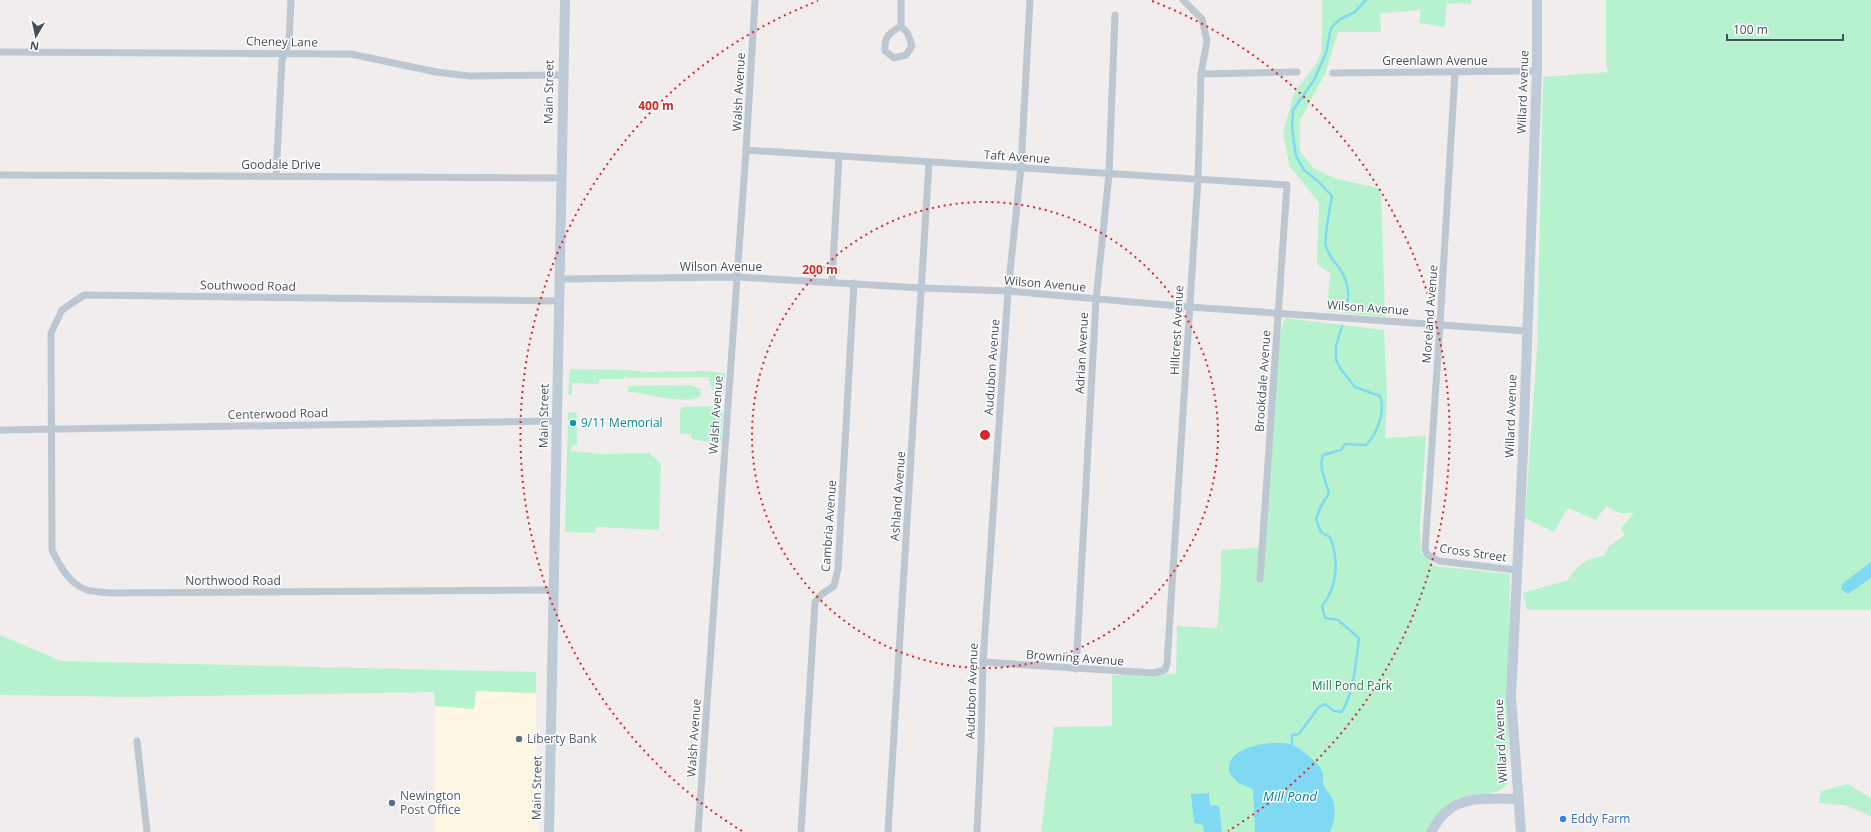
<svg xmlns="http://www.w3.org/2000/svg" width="1871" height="832" font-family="'Open Sans',sans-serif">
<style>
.commercial{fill:#fdf6e3}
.green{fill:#b7f2ce}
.water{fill:#80d9f2}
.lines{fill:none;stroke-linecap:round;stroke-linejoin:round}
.stream{stroke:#80d9f2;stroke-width:2.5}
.street{stroke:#bcc7d1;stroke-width:7}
.secondary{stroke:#becad8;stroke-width:10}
.ring{fill:none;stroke:#d62828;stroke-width:2;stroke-dasharray:2 4}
.culture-dot{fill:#0f9aa8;stroke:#fff;stroke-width:1.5}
.service-dot{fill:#5c6f8a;stroke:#fff;stroke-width:1.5}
.shop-dot{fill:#3f7fe0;stroke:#fff;stroke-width:1.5}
.labels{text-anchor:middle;stroke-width:3;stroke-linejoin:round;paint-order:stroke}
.street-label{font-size:12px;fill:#44505c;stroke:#fff}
.culture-label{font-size:12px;fill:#0d838f;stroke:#fff;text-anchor:start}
.park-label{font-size:12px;fill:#10824a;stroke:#fff}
.service-label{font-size:12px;fill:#4e5e75;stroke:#fff;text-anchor:start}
.shop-label{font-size:12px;fill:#366cbe;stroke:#fff;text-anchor:start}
.water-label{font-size:13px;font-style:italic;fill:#047da0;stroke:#fff}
.centre{fill:#d62828;stroke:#fff;stroke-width:2}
.ring-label{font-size:12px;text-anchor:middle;font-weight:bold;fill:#d62828;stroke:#fff;stroke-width:3;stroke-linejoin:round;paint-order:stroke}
</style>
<rect width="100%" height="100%" fill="#f0edec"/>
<polygon class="commercial" points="476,691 536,693 538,832 434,832 435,706 474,709"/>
<g class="green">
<polygon points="1322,0 1471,0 1471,4 1447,3 1445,27 1419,23 1421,10 1380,13 1381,32 1338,32 1325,74 1300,120 1300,151 1313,168 1334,178 1381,189 1385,317 1327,311 1330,273 1317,264 1319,203 1289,165 1283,132 1294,93 1316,64 1321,53 1322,32"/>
<path d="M1606,0H1871V610H1527L1523,593L1568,580C1576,566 1588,557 1604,556L1609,546L1625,535L1621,528L1634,513H1620L1606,506L1596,520L1568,508L1554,532L1525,518L1537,348L1543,77L1608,72L1606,60Z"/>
<path d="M1285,318L1384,330L1387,397L1385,438L1426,436L1420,526L1421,553L1435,566L1510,574L1508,781C1501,800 1469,791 1452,801C1440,809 1433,820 1426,832H1041L1054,727L1112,726V675L1176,674L1177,626L1217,628L1221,581V550L1265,547L1280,334Z"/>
<path d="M570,369L626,370L646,372L700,371L725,373L724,393L721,395C711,393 710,385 709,377L628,378L624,376V379H599V384L572,383V394L570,395L568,394Z"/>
<path d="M691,385L700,389L701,395L698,398C674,404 651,393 628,392V386Z"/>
<path d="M716,406L720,407L723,411L721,442C711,443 702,441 692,439L691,434H680V412L682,407Z"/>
<polygon points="575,412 577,415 577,445 572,446 571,451 600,454 649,453 661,464 659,530 596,527 595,533 565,532 568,413"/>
<polygon points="0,635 61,661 536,672 536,693 476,691 474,709 435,706 434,692 134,697 0,695"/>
<polygon points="1847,784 1871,798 1871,816 1844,805 1819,803 1821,791"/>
</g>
<g class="water">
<polygon points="1871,562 1871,578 1848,594 1841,589 1842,584"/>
<path d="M1275,743C1281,743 1288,743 1293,745C1299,747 1321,765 1322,771C1324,776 1322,781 1324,786C1326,790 1329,793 1331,796C1337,807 1335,822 1330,832H1255L1253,789L1238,783L1230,774C1222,751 1259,743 1275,743Z"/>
<polygon points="1209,793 1210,805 1219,806 1222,832 1204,832 1203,825 1194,823 1191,794"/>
</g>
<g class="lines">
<g class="stream">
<path d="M1346,309C1351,294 1347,277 1337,265C1332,259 1328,254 1326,246C1324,237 1330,207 1332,196L1319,182L1304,170L1296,156L1292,129L1293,110L1314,80L1326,53L1331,28L1340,19L1355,12L1366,0"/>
<path d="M1292,746V735L1299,734L1318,708L1325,704L1334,711L1342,712C1354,690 1356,663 1359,638L1338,620L1325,618L1322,606C1338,586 1339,560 1330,537L1321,532L1316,519L1320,508L1329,493C1326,481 1318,468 1323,455L1341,450L1345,444L1366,445C1377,434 1386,411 1380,396L1355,387L1340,368L1336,360V346L1342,326"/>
</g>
<g class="street">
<path d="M901,0V26L908,34L912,46L906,55L894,58L885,51C884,37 889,33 901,26"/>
<polyline points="0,52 351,54 436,72 469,76 562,75"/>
<polyline points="1455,72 1440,324 1425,550 1428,555 1439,561 1516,570"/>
<polyline points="1333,73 1537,71"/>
<polyline points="1201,74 1297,72"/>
<polyline points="746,150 1287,185 1260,579"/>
<polyline points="0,175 561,178"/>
<polyline points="276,176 282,60 289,42 291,0"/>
<polyline points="561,279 737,277 922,288 1008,291 1190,307 1527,331"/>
<polyline points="832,282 839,156"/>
<polyline points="0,430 557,421"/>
<path d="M555,590L110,593C103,592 94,592 87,590C69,584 60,566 52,550L51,333L62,310L84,295L560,301"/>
<polyline points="983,662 1153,673 1165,670 1167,664 1198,178 1201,74 1207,41 1202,19 1183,0"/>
<polyline points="1076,669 1096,300 1109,174 1115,15"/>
<polyline points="137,741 147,832"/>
<polyline points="698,832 746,150 755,0"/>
<polyline points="801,832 815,602 822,594 834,586 838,569 854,283"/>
<polyline points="888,832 929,162"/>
<polyline points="977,832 981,747 983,662 1008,291 1021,167 1030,0"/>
</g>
<g class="secondary">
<polyline points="549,832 565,0"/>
<path d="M1431,832C1435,825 1440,817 1446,812C1464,795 1495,799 1518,799"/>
<polyline points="1521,832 1511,697 1523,451 1537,71 1537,0"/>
</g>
</g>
<g class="ring">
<circle cx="985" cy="435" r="233"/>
<path d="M742 831A465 465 0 0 1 818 1M1152 1A465 465 0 0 1 1228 831"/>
</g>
<circle class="culture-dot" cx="573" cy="423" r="4"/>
<g class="service-dot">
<circle cx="519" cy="739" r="4"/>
<circle cx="392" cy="803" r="4"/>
</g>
<circle class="shop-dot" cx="1563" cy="819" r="4"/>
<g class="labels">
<g class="street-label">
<text transform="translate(282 42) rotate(1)" y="4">Cheney Lane</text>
<text x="1435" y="65">Greenlawn Avenue</text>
<text transform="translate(549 92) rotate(-89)" y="4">Main Street</text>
<text transform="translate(739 92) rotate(-87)" y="4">Walsh Avenue</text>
<text transform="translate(1523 92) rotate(-88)" y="4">Willard Avenue</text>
<text transform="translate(1017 157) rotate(4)" y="4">Taft Avenue</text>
<text x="281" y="169">Goodale Drive</text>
<text x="721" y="271">Wilson Avenue</text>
<text transform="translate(1045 284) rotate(5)" y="4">Wilson Avenue</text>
<text transform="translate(248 286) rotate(1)" y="4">Southwood Road</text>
<text transform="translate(1368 308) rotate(4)" y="4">Wilson Avenue</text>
<text transform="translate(1430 314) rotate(-86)" y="4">Moreland Avenue</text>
<text transform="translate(1177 330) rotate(-87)" y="4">Hillcrest Avenue</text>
<text transform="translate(1082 353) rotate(-87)" y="4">Adrian Avenue</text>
<text transform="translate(992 367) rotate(-86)" y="4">Audubon Avenue</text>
<text transform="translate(1263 381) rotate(-86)" y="4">Brookdale Avenue</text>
<text transform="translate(278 414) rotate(-1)" y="4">Centerwood Road</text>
<text transform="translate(716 415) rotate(-86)" y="4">Walsh Avenue</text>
<text transform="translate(544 416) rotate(-89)" y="4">Main Street</text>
<text transform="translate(1511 416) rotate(-88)" y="4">Willard Avenue</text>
<text transform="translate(898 496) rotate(-86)" y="4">Ashland Avenue</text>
<text transform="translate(829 526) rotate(-86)" y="4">Cambria Avenue</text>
<text transform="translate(1473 553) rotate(8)" y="4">Cross Street</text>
<text x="233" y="585">Northwood Road</text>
<text transform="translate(1075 658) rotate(4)" y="4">Browning Avenue</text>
<text transform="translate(972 691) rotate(-88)" y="4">Audubon Avenue</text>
<text transform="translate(694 738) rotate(-86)" y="4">Walsh Avenue</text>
<text transform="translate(1501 741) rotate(-93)" y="4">Willard Avenue</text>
<text transform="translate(537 788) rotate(-89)" y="4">Main Street</text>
</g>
<g class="culture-label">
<text x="581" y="427">9/11 Memorial</text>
</g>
<g class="park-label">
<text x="1352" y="690">Mill Pond Park</text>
</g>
<g class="service-label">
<text x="527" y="743">Liberty Bank</text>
<text x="400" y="800">Newington<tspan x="400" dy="14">Post Office</tspan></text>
</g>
<g class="shop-label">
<text x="1571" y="823">Eddy Farm</text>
</g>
<g class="water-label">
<text x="1290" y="801">Mill Pond</text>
</g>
</g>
<circle cx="985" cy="435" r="6" class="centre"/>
<g class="ring-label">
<text x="656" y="110">400 m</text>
<text x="820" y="274">200 m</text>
</g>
<g transform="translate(36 36) rotate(189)" stroke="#ffffff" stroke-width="3" paint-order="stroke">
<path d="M0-3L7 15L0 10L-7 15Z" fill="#44505c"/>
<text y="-6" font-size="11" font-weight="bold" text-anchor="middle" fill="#44505c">N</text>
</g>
<path d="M1727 34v6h116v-6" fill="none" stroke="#44505c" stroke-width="2"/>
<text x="1733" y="34" font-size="12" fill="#44505c" stroke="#ffffff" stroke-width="3" paint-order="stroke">100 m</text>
</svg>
